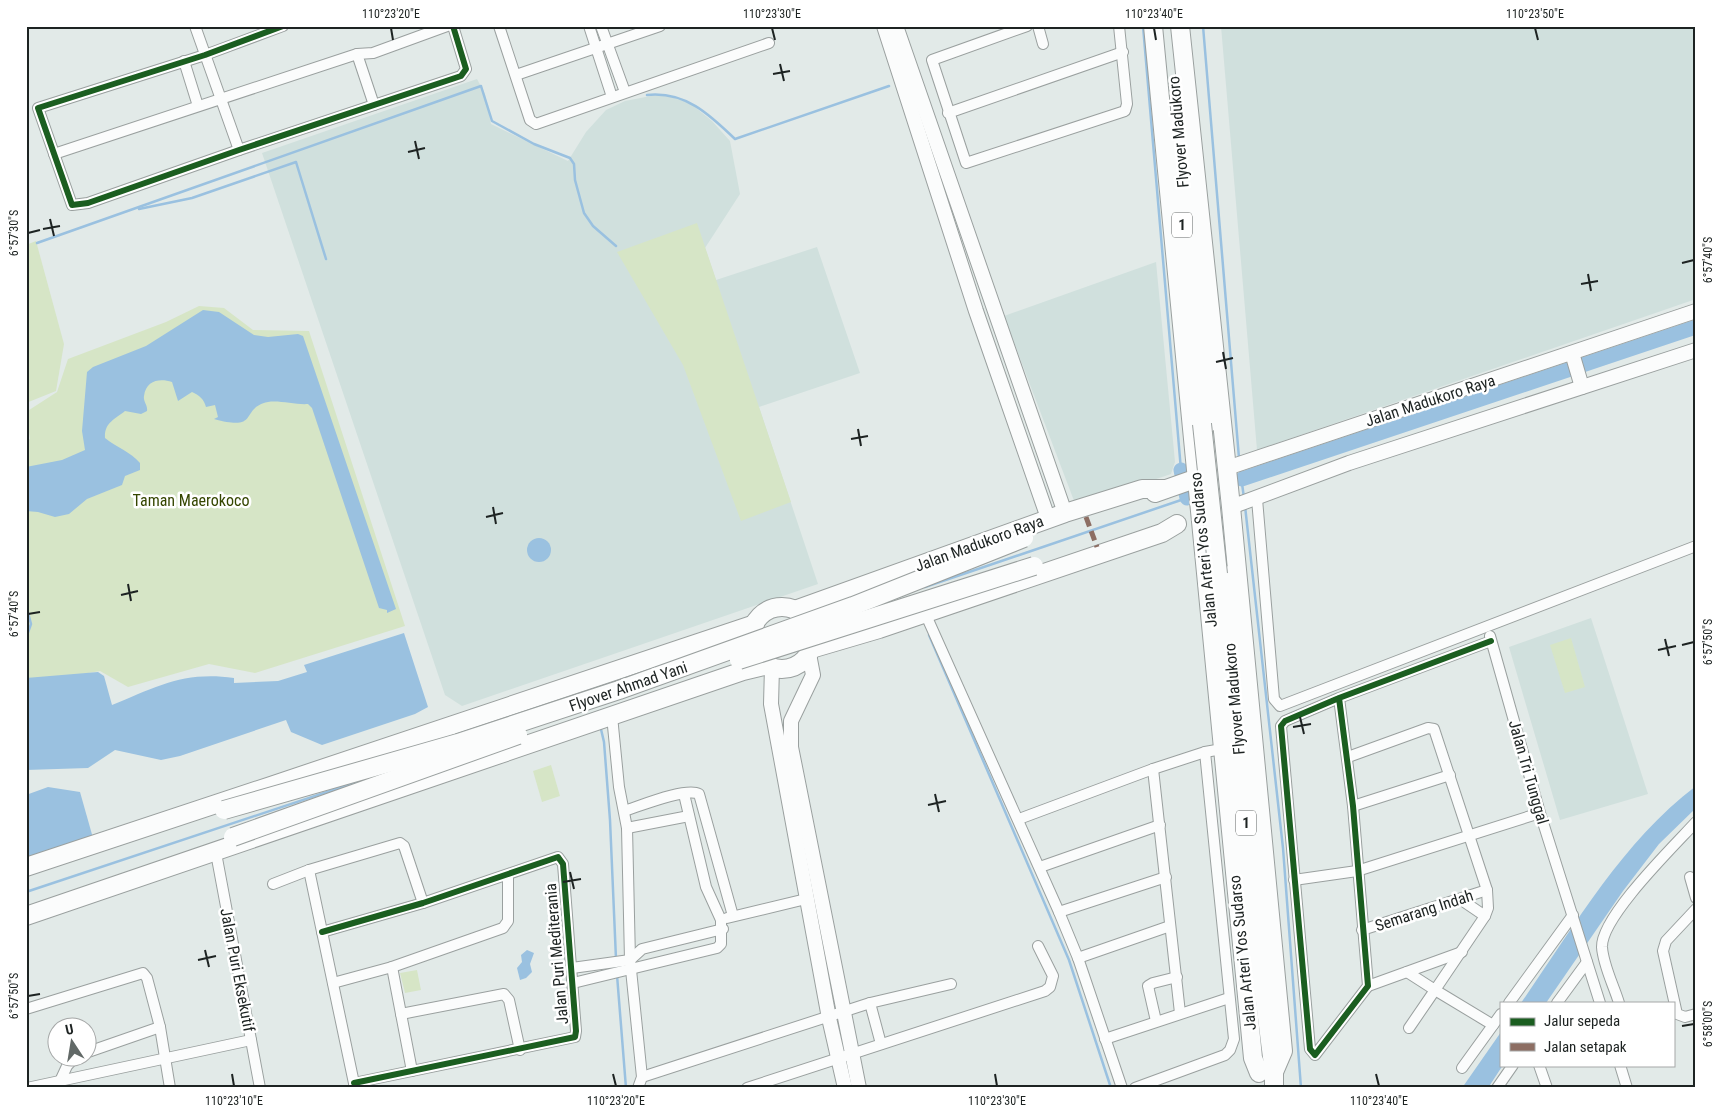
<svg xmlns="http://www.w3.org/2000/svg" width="1722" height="1114" font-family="'Roboto Condensed',sans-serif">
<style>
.built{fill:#d0e0dd}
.green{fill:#d6e5c6}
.water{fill:#9ac1e0}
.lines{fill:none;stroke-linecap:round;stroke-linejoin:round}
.stream{stroke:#9ac1e0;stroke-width:2.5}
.river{stroke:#9ac1e0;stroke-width:15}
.street-casing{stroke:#9aa09f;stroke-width:12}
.secondary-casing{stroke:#9aa09f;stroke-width:16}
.highway-casing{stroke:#9aa09f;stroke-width:20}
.street{stroke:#fbfcfc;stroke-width:10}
.secondary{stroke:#fbfcfc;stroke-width:14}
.highway{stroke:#fbfcfc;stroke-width:18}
.highway-bridge-casing{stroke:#9aa09f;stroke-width:20;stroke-linecap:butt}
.highway-bridge{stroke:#fbfcfc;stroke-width:18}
.quiet{stroke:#8d6e63;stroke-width:5;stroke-dasharray:10 5;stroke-linecap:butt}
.cycleway-casing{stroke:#fff;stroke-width:9}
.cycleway{stroke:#1b5e20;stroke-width:6}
.ticks{fill:none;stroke:#1d2322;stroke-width:2}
.labels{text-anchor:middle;stroke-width:5;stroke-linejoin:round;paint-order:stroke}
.shield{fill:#fff;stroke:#616564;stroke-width:1}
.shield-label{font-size:15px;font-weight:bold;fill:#1d2322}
.street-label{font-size:16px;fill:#1d2322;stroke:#fff}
.park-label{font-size:16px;fill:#354600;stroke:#fff}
.neatline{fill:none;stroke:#1d2322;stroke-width:2}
.ticks-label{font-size:12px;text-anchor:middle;fill:#1d2322}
</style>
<rect width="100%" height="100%" fill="#e2eae8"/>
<g class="built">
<polygon points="1221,26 1696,26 1696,299 1257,450"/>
<polygon points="477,79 485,94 491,124 568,161 586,132 606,110 625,101 661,94 690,103 712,121 730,141 740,194 705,248 716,280 817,247 860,373 759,407 818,584 462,706 445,695 262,153"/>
<polygon points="1156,262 1175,462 1171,474 1076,506 1004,316"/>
<polygon points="1591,618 1648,794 1560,820 1509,647"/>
</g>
<g class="green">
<polygon points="697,223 791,502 741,521 683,365 617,252"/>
<polygon points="36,241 64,344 56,391 26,403 26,245"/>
<polygon points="199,306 224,308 253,330 309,331 405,626 255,673 209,664 128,687 100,671 26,684 26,441 30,439 26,412 57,392 68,359 166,322"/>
<polygon points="1571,638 1585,687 1565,693 1550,645"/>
<polygon points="551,765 560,796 542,802 533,771"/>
<polygon points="417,970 421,990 405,993 400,973"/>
</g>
<g class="water">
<path d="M203,310L219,312L254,335L268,337L298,334L303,336L396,609L387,613V610L379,608L312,408L308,404C296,405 279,400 268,402C239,408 261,432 214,419L218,417L215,405L206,407C204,399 199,395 192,392L178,401L172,382C160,378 146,380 144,396C143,402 148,405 147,411L141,414L125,411C115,419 104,423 105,438C116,447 131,452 140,463V470L125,476L122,485L87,499L69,514L55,517L38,512L26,511V467L62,460L85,450L82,431L87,372L93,367L146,346Z"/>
<circle cx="539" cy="550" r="12"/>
<path d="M404,633L428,707L415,714L322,745L291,732L286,720L180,756L161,760L115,750L88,768L26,770V678L98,672L104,676L112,705C157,687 183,671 234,678V683L278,681L307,672L304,665Z"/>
<path d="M1696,786V808L1659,844L1623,891L1546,1003H1521C1574,927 1621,843 1696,786Z"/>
<polygon points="48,787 80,792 93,838 26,860 26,795"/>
<polygon points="527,950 534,953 530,964 532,972 526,978 520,980 517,968 522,962 521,955"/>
<polygon points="1501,1032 1501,1065 1503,1065 1488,1088 1462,1088"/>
</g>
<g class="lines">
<g class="stream">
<polyline points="1143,26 1181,470"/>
<polyline points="1203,26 1239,458"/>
<path d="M647,95C685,91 709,114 735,139L889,86"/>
<polyline points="139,209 192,198 296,162 326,259"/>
<polyline points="37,243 481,86 492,121 534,144 570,158 574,164 575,180 584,213 593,226 616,246"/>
<polyline points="1240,469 1244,498"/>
<polyline points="1245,506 1283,848 1301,1088"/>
<polyline points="925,587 1187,498"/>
<polyline points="26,605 31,624 26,638"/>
<polyline points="929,635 1069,960 1111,1088"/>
<polyline points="600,725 604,742 610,820 616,959"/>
<polyline points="26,892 381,774"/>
<polyline points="617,975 626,1088"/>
</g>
<g class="river">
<polyline points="1181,470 1187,498"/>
<polyline points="1242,479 1696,327"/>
</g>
<defs>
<g id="street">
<polyline points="195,26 239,150"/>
<polyline points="283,26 205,55 38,108 72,205 88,203 239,150 461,76 466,69 453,26"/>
<polyline points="499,26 530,120 536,124 769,43"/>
<polyline points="589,26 612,97"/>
<polyline points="601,26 625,92"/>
<polyline points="1027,26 932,60 966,163 1125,111 1127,104 1119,26"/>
<polyline points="1038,26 1043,44"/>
<polyline points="357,54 374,105"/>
<polyline points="184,61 198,106"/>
<polyline points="516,75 660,26"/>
<polyline points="948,113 1123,52"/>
<polyline points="54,154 357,54 373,53 447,26"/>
<polyline points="1257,499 1274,699 1280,706 1696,546"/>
<polyline points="925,613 1059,912 1078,958 1122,1088"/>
<polyline points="1490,636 1540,813 1600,1003"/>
<polyline points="1339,698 1353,806 1368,986 1315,1055 1310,1049 1281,726 1285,721 1339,698 1491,641"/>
<polyline points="612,716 619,787 627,828 630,960 642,1077 638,1088"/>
<polyline points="1348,757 1428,728 1434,729 1487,890 1488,908 1485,916 1435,990 1407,972"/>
<polyline points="1153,769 1180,1013"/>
<polyline points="1353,806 1450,775"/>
<path d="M624,811C640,806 686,787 699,794L733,916"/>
<polyline points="1019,819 1153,769 1205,752 1222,749"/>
<polyline points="627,828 689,816"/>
<polyline points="216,853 260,1088"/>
<polyline points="1040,867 1160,825"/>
<polyline points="309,870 355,1088"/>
<polyline points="1690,877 1696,898"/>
<polyline points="1294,880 1357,871 1540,813"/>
<polyline points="273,884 309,870 400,843 404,846 423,903"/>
<polyline points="1460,899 1485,916"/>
<polyline points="1696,909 1666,941 1663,951 1677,1014 1685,1017 1696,1014"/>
<polyline points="1059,912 1166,877"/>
<polyline points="727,918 806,899"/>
<polyline points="1362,930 1487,890"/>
<polyline points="322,932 423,903 558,857 563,864 576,1031 575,1037 354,1083"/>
<polyline points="1078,958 1170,926"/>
<polyline points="392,967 412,1071"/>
<polyline points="572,968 630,960 642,949 723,929"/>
<polyline points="333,983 392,967 503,928 508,921 508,875"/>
<polyline points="573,983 717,948 721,944 721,920 706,887 684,794"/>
<polyline points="1368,986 1462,952"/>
<polyline points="870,1003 881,1044"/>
<polyline points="1509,1003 1573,915"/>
<polyline points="1557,1003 1587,962"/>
<path d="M1619,1003C1614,986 1603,965 1602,947C1601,917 1674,846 1696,822"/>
<polyline points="26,1009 143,973 147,978 160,1027 170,1088"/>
<polyline points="401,1014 504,994 509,1000 520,1050"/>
<polyline points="1156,1021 1148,986 1153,983 1177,977"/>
<polyline points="1409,1028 1435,990 1493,1025"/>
<polyline points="1105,1039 1229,998"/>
<polyline points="88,1052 160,1027"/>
<polyline points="1539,1065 1547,1088"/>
<polyline points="1620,1065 1627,1088"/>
<polyline points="1462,1068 1501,1014"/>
<polyline points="642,1077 870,1003 951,984"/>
<polyline points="61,1079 67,1066 76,1056"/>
<polyline points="27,1088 251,1040"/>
<polyline points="747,1088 1045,991 1050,987 1053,976 1038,946"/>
<polyline points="1135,1088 1225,1055 1230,1050 1234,1039 1205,752"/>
<polyline points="1497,1088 1513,1065"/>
</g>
<g id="secondary">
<polyline points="884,26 976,311 1048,518"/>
<polyline points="896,26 1065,513"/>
<polyline points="1572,353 1582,387"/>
<polyline points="1227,468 1696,311"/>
<polyline points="1231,507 1349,463 1696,350"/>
<polyline points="809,654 813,675 791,721 791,747 859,1088"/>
<polyline points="772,667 771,704 829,1018 845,1088"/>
</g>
<g id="highway">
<polyline points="1153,26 1253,1058 1259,1073"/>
<polyline points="1180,26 1231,507 1283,1051 1274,1072"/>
<polyline points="1177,121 1186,232 1207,424"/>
<polyline points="1155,493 1206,475"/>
<path d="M1223,574C1238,740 1252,907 1274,1072V1088"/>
<circle cx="782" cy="638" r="31"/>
<polyline points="795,610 1065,513 1142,489 1165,489"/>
<polyline points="811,649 879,629 1162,533 1177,524"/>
<path d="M26,867C269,786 513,707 755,624"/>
<path d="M26,916C265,836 503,751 743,671L768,665"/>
</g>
</defs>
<use href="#street" class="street-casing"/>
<use href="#secondary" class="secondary-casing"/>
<use href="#highway" class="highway-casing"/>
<use href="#street" class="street"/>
<use href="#secondary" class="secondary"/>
<use href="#highway" class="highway"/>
<defs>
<g id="highway-bridge">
<polyline points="1202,424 1218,574"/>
<polyline points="739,660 1034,566"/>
<polyline points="224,810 458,743 619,690 853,606 1024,538"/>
<polyline points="233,837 518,735"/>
</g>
</defs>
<use href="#highway-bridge" class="highway-bridge-casing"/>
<use href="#highway-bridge" class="highway-bridge"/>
<polyline class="quiet" points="1086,517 1097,547"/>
<defs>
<g id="cycleway">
<polyline points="283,26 205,55 38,108 72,205 88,203 239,150 461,76 466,69 453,26"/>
<polyline points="1339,698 1353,806 1368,986 1315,1055 1310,1049 1281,726 1285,721 1339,698 1491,641"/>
<polyline points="322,932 423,903 558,857 563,864 576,1031 575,1037 354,1083"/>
</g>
</defs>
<use href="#cycleway" class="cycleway-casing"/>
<use href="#cycleway" class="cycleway"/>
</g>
<path class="ticks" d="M391,28L393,40M772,28L775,40M1154,28L1156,40M1535,28L1538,40M780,64L784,81M773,74L790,71M415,141L419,159M408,152L425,148M50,219L54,236M43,229L60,226M28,233L40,230M1682,263L1694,260M1588,274L1591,291M1581,284L1598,281M1223,352L1226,369M1216,362L1233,358M858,429L861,446M851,439L868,436M493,507L496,524M486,517L503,513M128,584L131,601M121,595L138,591M28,614L40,612M1665,639L1669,656M1682,645L1694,642M1658,650L1676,646M1300,717L1304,734M1293,727L1311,724M935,794L939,812M928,805L946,801M570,872L574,889M563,882L581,879M205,950L209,967M198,960L216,956M28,996L40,994M1682,1026L1694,1024M232,1074L234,1086M613,1074L616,1086M995,1074L997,1086M1376,1074L1379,1086"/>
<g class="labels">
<g class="shield">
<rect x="1172" y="212.5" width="20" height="25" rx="4"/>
<rect x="1236" y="810.5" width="20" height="25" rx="4"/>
</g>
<g class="shield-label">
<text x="1182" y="230">1</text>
<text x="1246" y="828">1</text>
</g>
<g class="street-label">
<text transform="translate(1178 132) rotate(-95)" y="6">Flyover Madukoro</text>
<text transform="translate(1430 400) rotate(-18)" y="6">Jalan Madukoro Raya</text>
<text transform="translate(979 543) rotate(-20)" y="6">Jalan Madukoro Raya</text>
<text transform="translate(1203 550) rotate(-96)" y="6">Jalan Arteri Yos Sudarso</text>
<text transform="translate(628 686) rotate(-19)" y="6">Flyover Ahmad Yani</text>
<text transform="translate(1234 699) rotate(-95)" y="6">Flyover Madukoro</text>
<text transform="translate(1529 772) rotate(74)" y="6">Jalan Tri Tunggal</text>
<text transform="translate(1424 910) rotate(-18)" y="6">Semarang Indah</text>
<text transform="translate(1242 953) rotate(-96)" y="6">Jalan Arteri Yos Sudarso</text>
<text transform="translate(556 954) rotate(-95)" y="6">Jalan Puri Mediterania</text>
<text transform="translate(238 970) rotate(79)" y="6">Jalan Puri Eksekutif</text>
</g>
<g class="park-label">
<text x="191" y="506">Taman Maerokoco</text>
</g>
</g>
<rect width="1722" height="1114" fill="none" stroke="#ffffff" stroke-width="55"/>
<rect x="1500" y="1002" width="175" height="65" fill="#ffffff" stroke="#a5a7a7"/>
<rect x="1510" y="1018" width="25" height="8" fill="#1b5e20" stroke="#a5a7a7"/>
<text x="1544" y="1026" font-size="15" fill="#1d2322">Jalur sepeda</text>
<rect x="1510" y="1043" width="25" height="8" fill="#8d6e63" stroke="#a5a7a7"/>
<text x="1544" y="1052" font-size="15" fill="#1d2322">Jalan setapak</text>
<g transform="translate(72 1042) rotate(348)"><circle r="24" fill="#ffffff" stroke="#a5a7a7"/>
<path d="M0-4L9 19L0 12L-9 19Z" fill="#626967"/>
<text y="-8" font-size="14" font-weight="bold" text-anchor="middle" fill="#1d2322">U</text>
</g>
<rect x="28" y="28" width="1666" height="1058" class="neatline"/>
<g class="ticks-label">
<text x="391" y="18">110°23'20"E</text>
<text x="772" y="18">110°23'30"E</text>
<text x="1154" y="18">110°23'40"E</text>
<text x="1535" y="18">110°23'50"E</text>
<text transform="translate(14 233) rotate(-90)" y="4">6°57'30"S</text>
<text transform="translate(1708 260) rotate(-90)" y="4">6°57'40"S</text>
<text transform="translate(14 614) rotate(-90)" y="4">6°57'40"S</text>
<text transform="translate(1708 642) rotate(-90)" y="4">6°57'50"S</text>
<text transform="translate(14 996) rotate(-90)" y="4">6°57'50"S</text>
<text transform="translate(1708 1024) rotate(-90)" y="4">6°58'00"S</text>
<text x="234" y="1105">110°23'10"E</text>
<text x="616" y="1105">110°23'20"E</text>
<text x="997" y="1105">110°23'30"E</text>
<text x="1379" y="1105">110°23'40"E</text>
</g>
</svg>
